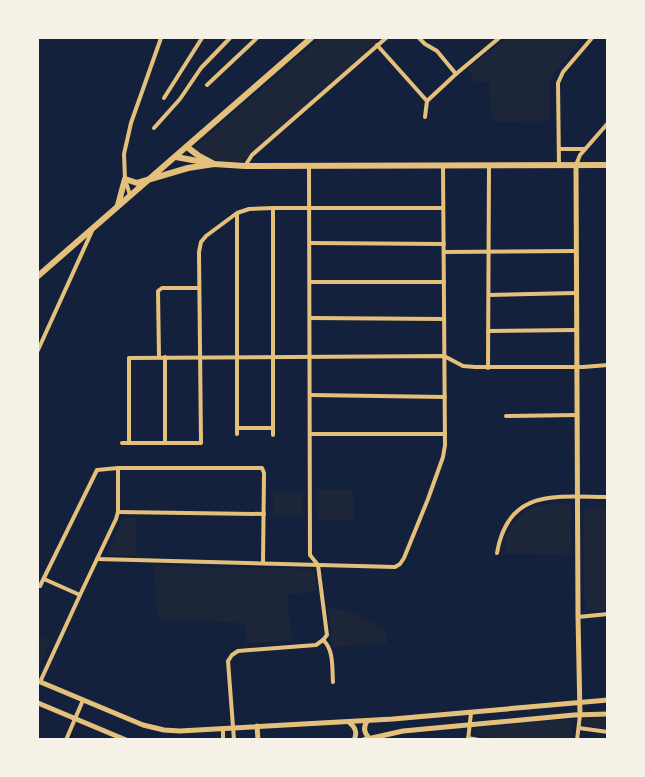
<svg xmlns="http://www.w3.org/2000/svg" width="645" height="777" font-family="'DM Sans',sans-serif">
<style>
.green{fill:#1d2539}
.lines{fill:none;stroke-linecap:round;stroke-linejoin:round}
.minor{stroke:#e5c07b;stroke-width:4}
.tertiary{stroke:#e5c07b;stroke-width:5}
.secondary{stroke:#e5c07b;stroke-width:6}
.primary{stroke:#e5c07b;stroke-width:6}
</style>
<rect width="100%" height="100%" fill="#14213d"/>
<g class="green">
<path d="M320,38H384L244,160C229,167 208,157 194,150L196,146Z"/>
<polygon points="506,38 582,38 550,79 549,121 492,122 489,82 476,82 467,70"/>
<polygon points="316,490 353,490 354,520 317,521"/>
<polygon points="274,492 303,493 302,516 273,515"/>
<path d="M571,503V555L505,554C504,541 506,533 514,523C528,503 549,503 571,503Z"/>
<polygon points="607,507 607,610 585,611 583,508"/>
<polygon points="123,518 136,518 136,555 106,555"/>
<polygon points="154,566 307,569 314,572 317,591 287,595 292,640 246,644 245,624 203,620 159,619 157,610"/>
<polygon points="328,607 352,613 387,630 387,643 332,647"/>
<polygon points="38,635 51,641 38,669"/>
<polygon points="584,718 607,718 607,729 581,726"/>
<polygon points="574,719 570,739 503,739 474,735 476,728"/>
</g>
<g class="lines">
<g class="minor">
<polyline points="419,38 425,44 437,51 456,74"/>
<polyline points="377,45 427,101 425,117"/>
<polyline points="207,85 257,38"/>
<polyline points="164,98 202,38"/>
<polyline points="427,101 456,74 499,38"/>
<polyline points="154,128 180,99 201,68 230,38"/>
<polyline points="560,149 585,149"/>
<polyline points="559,165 558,83 563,72 592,38"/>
<polyline points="576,165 580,155 608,123"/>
<polyline points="245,166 252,155 386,38"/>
<polyline points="309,166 310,555 318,565 327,635 323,640"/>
<polyline points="130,195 125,179 124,154 131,123 161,38"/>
<polyline points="273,208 273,435"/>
<polyline points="310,243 444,244"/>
<polyline points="444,252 576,251"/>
<polyline points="310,282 444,282"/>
<polyline points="489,295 576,293"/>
<polyline points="310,318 444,319"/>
<polyline points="488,331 577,330"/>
<polyline points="38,350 92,231"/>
<polyline points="159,357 158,291 162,288 199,288"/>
<polyline points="165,357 165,443"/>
<polyline points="488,368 489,165"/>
<polyline points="310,395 445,397"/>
<polyline points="506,416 577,415"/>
<polyline points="237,428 273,428"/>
<polyline points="237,434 237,214"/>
<polyline points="310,434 445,434"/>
<polyline points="122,443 201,443 199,252 201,242 206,236 237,213 249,209 273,208 443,208"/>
<polyline points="129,443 129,358 444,356 463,366 475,367 583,367 608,365"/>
<polyline points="118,512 264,514"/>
<path d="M497,553C508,488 555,497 608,497"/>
<polyline points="97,559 395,567 400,564 404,558 428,499 443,457 445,445 443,166"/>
<polyline points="44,579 80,595"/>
<polyline points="40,586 97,470 118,468 262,468 264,473 263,563"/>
<polyline points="578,617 608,614"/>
<path d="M323,640C334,649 332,669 333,682"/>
<polyline points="40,682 80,595 116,519 118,512 118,468"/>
<polyline points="579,728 608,732"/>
<polyline points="223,729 223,740"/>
<polyline points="468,738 479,740"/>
<polyline points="66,740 83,700"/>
<polyline points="234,740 228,661 232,655 238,651 316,645 323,640"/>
<polyline points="468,740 471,713"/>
<polyline points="577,740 580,715"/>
</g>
<g class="tertiary">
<polyline points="576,165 578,617 580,715"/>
<polyline points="38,681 143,725 164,730 180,731 393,719 608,700"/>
<polyline points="38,703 126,740"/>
<path d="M367,721C363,728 364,732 369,738"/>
<path d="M349,722C355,727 358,732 354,740"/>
<polyline points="257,726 258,740"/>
<polyline points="363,740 403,731 574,715 608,714"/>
</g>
<polyline class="secondary" points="176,157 214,164 245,166 608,165"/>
<g class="primary">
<polyline points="187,147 199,156 214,164"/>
<polyline points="118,205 125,179 137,183 188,168 214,164"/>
<polyline points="38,276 311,38"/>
</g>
</g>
<rect width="645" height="777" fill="none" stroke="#f6f1e7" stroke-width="78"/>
</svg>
